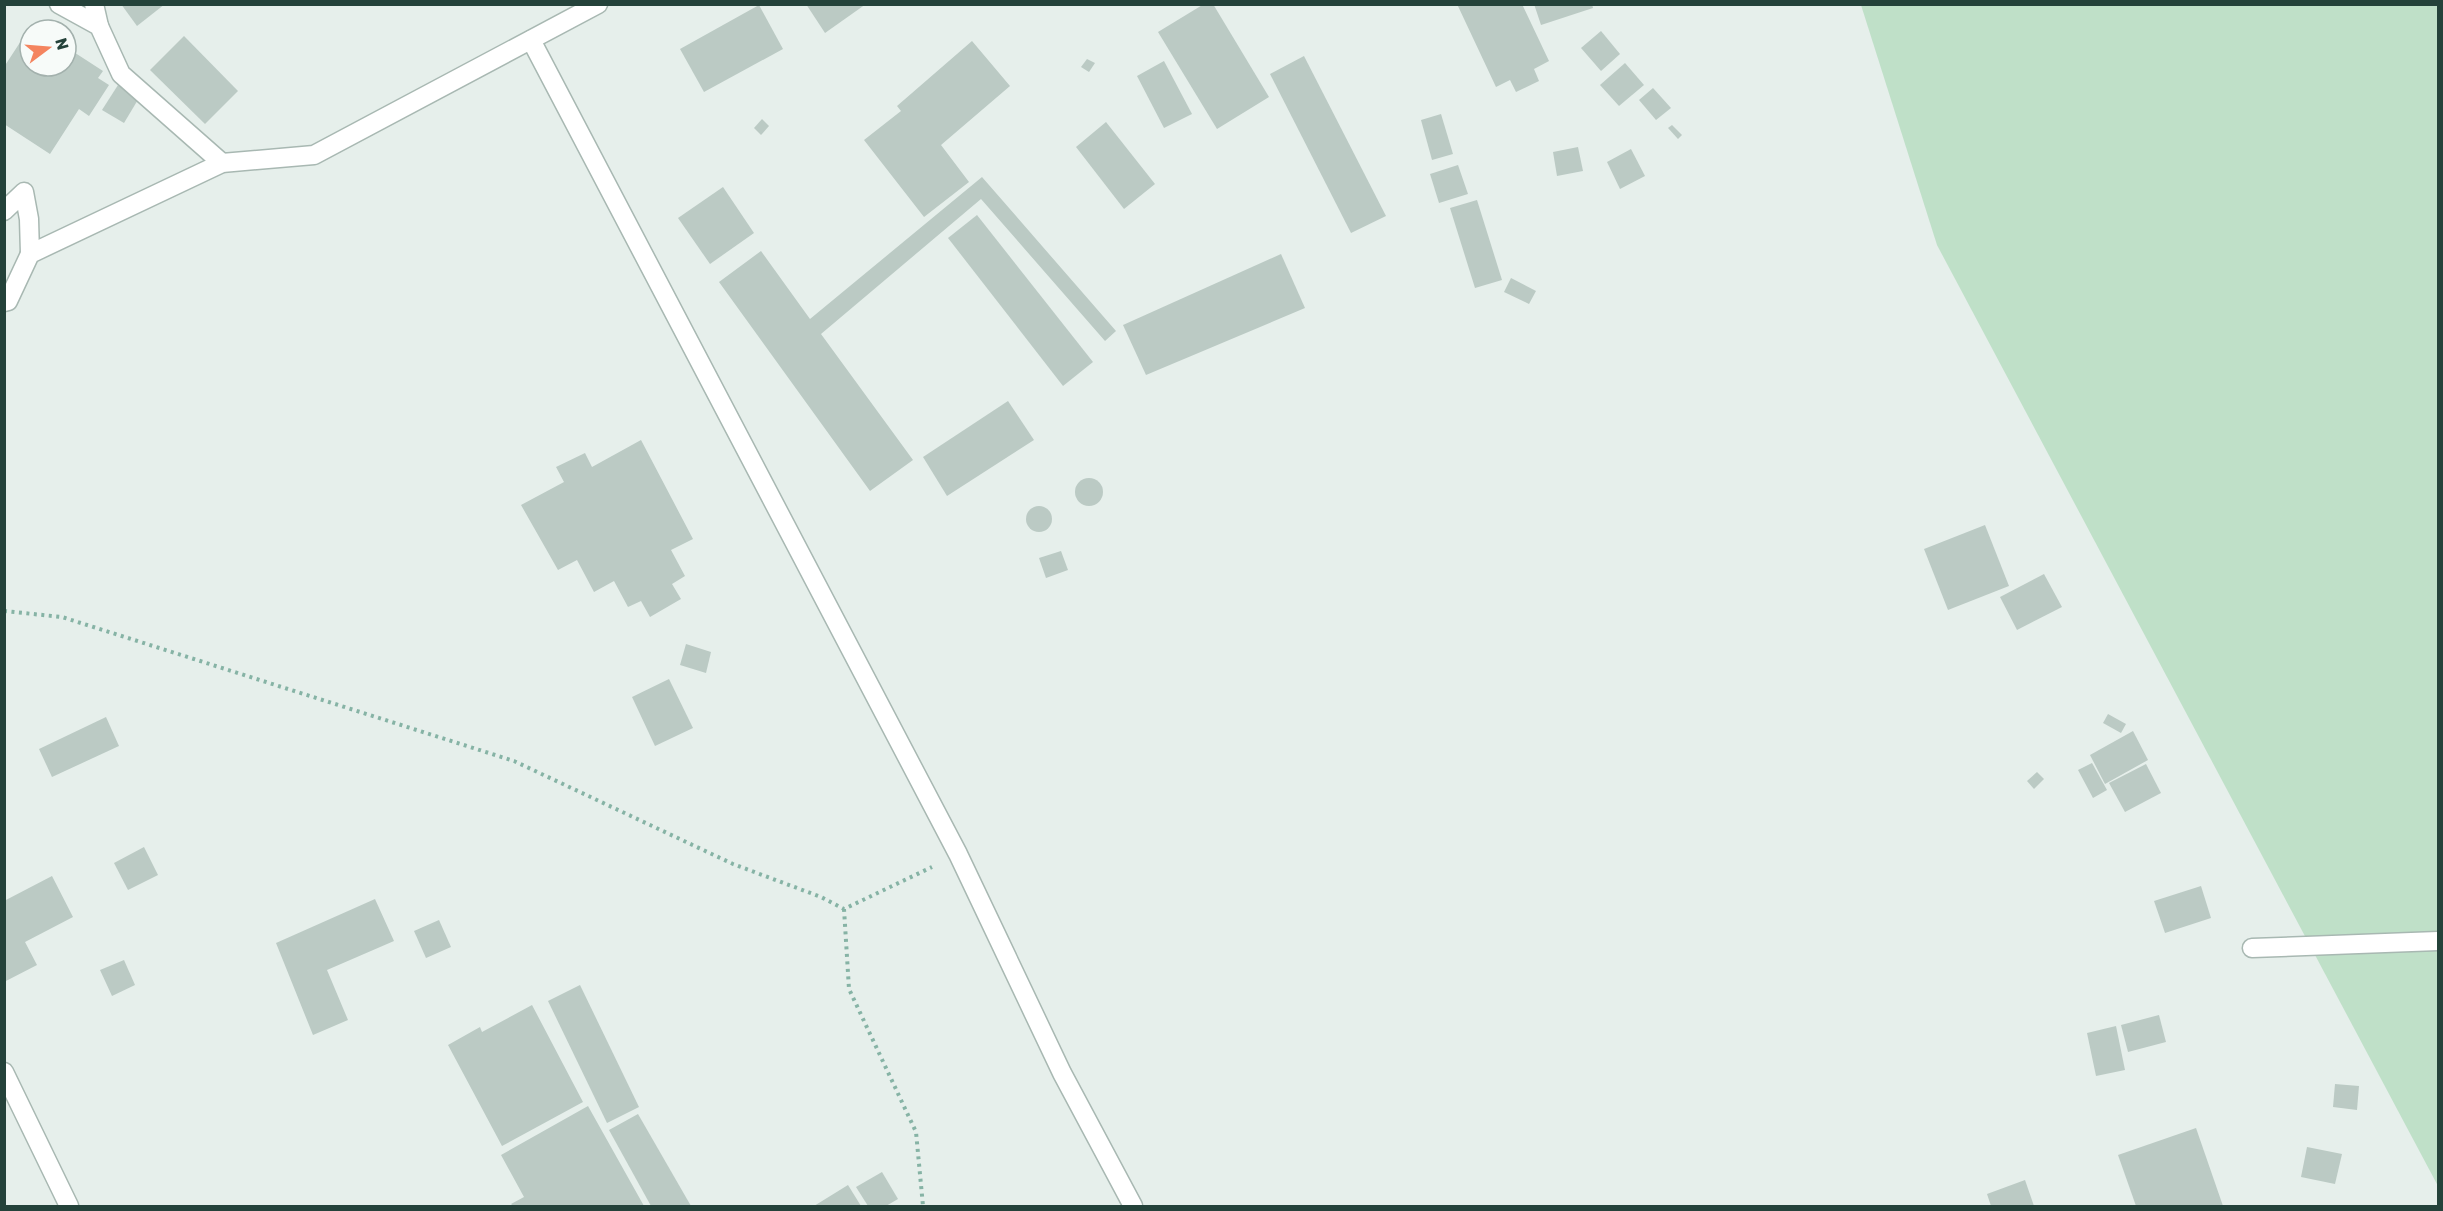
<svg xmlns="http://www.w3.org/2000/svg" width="2443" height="1211" font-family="Rubik,sans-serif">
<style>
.green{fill:#bfe0c8}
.building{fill:#bbcac4}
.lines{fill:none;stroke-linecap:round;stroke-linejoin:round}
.minor-casing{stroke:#a8b8b2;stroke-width:21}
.path{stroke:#86b3a5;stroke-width:4;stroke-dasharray:3 4.5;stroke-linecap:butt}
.minor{stroke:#fff;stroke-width:18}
</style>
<rect width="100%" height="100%" fill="#e6efeb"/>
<polygon class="green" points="1861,5 2438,5 2438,1186 1937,245"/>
<g class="building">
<polygon points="121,4 165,4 137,26"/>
<polygon points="806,4 866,4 825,33"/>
<polygon points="1204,4 1213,4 1269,97 1217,129 1158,32"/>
<polygon points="1457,4 1522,4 1549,61 1534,69 1539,81 1516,92 1510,80 1496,87"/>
<polygon points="1534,4 1592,4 1593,8 1541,25"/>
<polygon points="759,5 783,49 704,92 680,49"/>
<polygon points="32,24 40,30 30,30 30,66 66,66 66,47 103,71 98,78 109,85 89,116 79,109 50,154 4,124 4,67"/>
<polygon points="1601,31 1620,54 1601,71 1581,48"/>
<polygon points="184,36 238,91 205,124 150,70"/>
<polygon points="972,41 1010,86 941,145 969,182 924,217 864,140 901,111 897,106"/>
<polygon points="1304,56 1386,216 1351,233 1270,74"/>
<polygon points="1087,59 1095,63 1089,72 1081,67"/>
<polygon points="1164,61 1192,114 1164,128 1137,76"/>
<polygon points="1625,63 1644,85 1619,106 1600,85"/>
<polygon points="118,85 139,98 124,123 102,110"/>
<polygon points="1653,88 1671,108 1656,120 1639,100"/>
<polygon points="1441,114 1453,154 1432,160 1421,120"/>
<polygon points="762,119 769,126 761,135 754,128"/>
<polygon points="1106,122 1155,184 1124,209 1076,147"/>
<polygon points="1672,125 1682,135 1678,139 1668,128"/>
<polygon points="1578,147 1583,171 1557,176 1553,152"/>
<polygon points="1631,149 1645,176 1620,189 1607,162"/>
<polygon points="1458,165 1468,194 1439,203 1430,174"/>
<polygon points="982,177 1116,331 1105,341 981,199 821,334 913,460 870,491 719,282 761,251 810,319"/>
<polygon points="723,187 754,233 710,264 678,218"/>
<polygon points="1477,200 1502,280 1475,288 1450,208"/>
<polygon points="977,215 1093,362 1063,386 948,238"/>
<polygon points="1281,254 1305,308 1146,375 1123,325"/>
<polygon points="1511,278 1536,291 1529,304 1504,292"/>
<polygon points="1008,401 1034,440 947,496 923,457"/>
<polygon points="641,440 693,539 671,550 685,576 672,584 681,599 650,617 641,601 628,607 614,581 594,592 577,560 558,570 521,505 564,482 556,467 585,453 592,467"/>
<circle cx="1089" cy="492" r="14"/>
<circle cx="1039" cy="519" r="13"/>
<polygon points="1985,525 2009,586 1948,610 1924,549"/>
<polygon points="1061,551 1068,570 1046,578 1039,558"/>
<polygon points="2044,574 2062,607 2017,630 2000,597"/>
<polygon points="686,644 711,652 706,673 680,665"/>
<polygon points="669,679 693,728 655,746 632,697"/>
<polygon points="2108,714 2126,724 2121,733 2103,723"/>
<polygon points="106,717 119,746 52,777 39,749"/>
<polygon points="2133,731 2148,760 2105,784 2090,755"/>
<polygon points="2092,763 2107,790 2093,798 2078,770"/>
<polygon points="2146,764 2161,793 2125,812 2109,783"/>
<polygon points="2037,772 2044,779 2034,789 2027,781"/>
<polygon points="144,847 158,875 128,890 114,863"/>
<polygon points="52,876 73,917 25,942 37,965 4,982 4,901"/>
<polygon points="2201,886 2211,918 2165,933 2154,901"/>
<polygon points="375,899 394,941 327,970 348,1020 313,1035 276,943"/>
<polygon points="439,920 451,947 426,958 414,931"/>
<polygon points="124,960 135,985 112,996 100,970"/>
<polygon points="580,985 639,1107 607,1123 548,1001"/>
<polygon points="532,1005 583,1102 502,1146 448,1045 480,1027 482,1032"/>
<polygon points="2159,1015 2166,1042 2128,1052 2121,1025"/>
<polygon points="2116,1026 2125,1070 2096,1076 2087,1033"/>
<polygon points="2335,1084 2359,1086 2357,1110 2333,1107"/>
<polygon points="588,1106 644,1206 513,1206 511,1204 524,1197 501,1155"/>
<polygon points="638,1114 691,1206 651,1206 609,1130"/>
<polygon points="2196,1128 2223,1206 2136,1206 2118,1155"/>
<polygon points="2307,1147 2342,1154 2335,1184 2301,1177"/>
<polygon points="882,1172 898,1199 886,1206 868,1206 856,1187"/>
<polygon points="2025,1180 2034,1206 1991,1206 1987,1194"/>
<polygon points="848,1185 861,1206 814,1206"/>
</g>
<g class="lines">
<defs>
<g id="minor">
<polyline points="59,4 99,26 121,74 222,163"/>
<polyline points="94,4 99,26"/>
<polyline points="531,40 958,854 1062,1073 1133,1206"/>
<polyline points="4,211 24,192 29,219 30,254"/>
<polyline points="4,302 8,301 30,254 222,163 314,155 598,4"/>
<polyline points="2252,948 2438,941"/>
<polyline points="4,1072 69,1206"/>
</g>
</defs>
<use href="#minor" class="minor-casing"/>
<g class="path">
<polyline points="4,611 62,617 514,761 733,864 821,897 844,909 932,867"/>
<polyline points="844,909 849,989 916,1132 923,1206"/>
</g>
<use href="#minor" class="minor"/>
</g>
<rect width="2443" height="1211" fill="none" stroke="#24423a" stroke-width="12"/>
<g transform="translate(48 48) rotate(74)"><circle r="28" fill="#f7fbf9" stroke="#a3b1ad" stroke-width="1.5"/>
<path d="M0-4.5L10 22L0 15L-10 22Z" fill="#f4845f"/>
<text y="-9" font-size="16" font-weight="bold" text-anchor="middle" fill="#24423a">N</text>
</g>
</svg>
